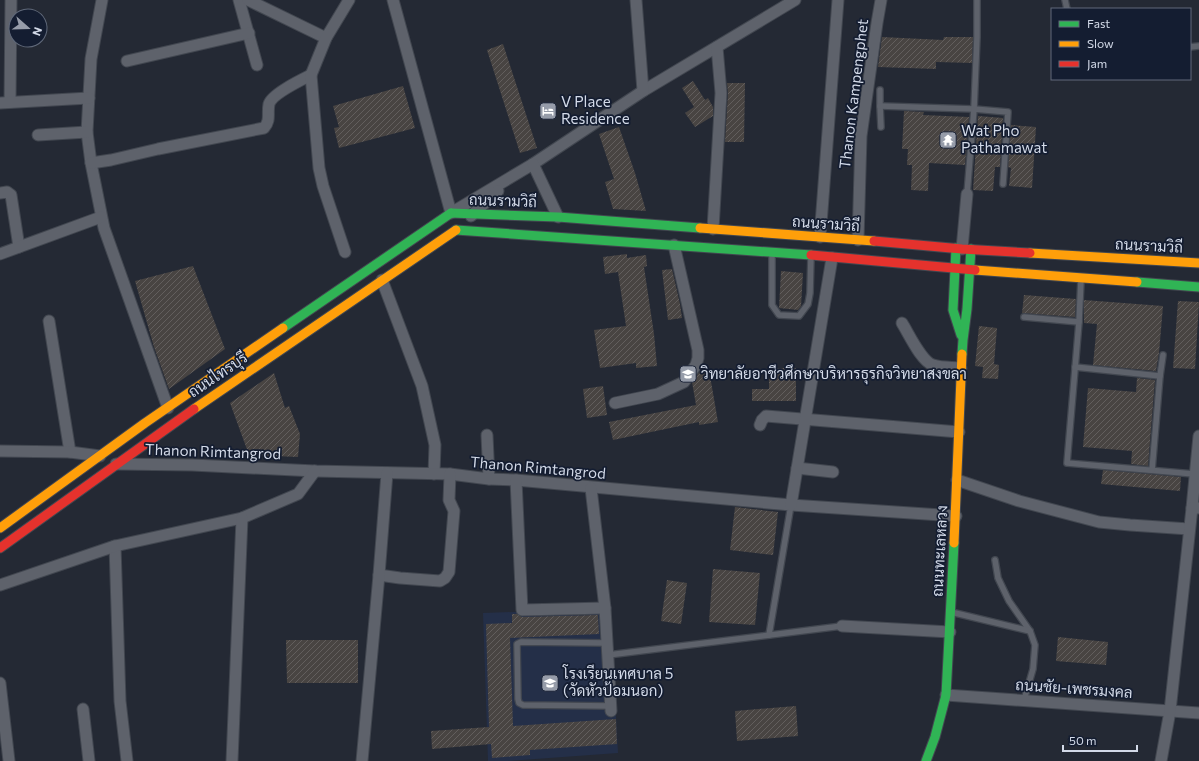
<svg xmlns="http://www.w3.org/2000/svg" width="1199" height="761" font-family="Commissioner,Sarabun,sans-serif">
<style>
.built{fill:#242f48}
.building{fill:url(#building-hatch)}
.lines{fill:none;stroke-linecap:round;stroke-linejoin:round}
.lane-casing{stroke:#424750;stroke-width:8}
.street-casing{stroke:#424750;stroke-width:13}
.fast-casing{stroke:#424750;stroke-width:11}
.slow-casing{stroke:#424750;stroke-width:11}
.jam-casing{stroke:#424750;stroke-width:11}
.lane{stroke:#5e626b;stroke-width:5.5}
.street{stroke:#5e626b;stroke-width:11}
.fast{stroke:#30b455;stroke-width:9}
.slow{stroke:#ff9f0a;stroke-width:9}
.jam{stroke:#e5322d;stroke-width:9}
.labels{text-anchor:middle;stroke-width:3.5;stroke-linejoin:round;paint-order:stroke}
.street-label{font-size:15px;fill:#d3dae8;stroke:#141d31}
.poi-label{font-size:15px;fill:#d3dae8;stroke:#141d31;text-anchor:start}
</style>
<defs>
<pattern id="building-hatch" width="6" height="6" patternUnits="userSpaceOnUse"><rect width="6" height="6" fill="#484442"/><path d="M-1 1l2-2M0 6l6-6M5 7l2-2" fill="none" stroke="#625e5d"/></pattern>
</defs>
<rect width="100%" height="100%" fill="#242934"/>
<polygon class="built" points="610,608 618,753 508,761 488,761 483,613 602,609"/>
<g class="building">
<polygon points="882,37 943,40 944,37 973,37 972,63 936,62 936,69 878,67"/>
<polygon points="503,44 537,148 520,153 487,50"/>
<polygon points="693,81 705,100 708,98 713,107 713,116 695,127 685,113 694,107 682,88"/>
<polygon points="727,83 745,83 744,142 725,142 728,93"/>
<polygon points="403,86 415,128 339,148 334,128 339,127 333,106"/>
<polygon points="904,111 924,112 923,115 969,117 965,165 929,163 928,191 911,190 912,165 907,165 908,149 902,149"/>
<polygon points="978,116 1003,118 1000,167 995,167 993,191 973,190"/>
<polygon points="1011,125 1036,127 1032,188 1009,186 1011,168 1008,167"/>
<polygon points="619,127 635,173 646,211 613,209 605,182 614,179 599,134"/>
<polygon points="627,254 627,258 646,255 647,266 644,267 654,334 657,366 636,368 636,363 600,368 594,330 626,326 618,272 605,274 603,257"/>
<polygon points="193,266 225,349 169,389 154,347 135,281"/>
<polygon points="672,269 680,304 682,318 668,320 662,270"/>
<polygon points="781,271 803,273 801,306 798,310 779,308"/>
<polygon points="1024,295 1076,299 1075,317 1022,313"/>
<polygon points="1084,300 1163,306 1159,353 1156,371 1093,365 1097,324 1084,323"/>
<polygon points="1178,301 1199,302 1195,369 1173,368"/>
<polygon points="979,326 997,328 994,364 999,365 998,379 982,378 983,367 975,366"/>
<polygon points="769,368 796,368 796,401 752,401 752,389 769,389"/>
<polygon points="709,370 718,422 699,425 699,422 613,440 609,422 696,405 692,382 700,371"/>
<polygon points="274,373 285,408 289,406 300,434 298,457 249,455 230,403"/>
<polygon points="1137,378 1155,380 1148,466 1131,464 1132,451 1083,447 1088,388 1136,392"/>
<polygon points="603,386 607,415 587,418 583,389"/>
<polygon points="1103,470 1181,477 1180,491 1101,484"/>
<polygon points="735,507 778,512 773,555 730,550"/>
<polygon points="713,569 760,573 755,625 709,622"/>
<polygon points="667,580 687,583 681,624 661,621"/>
<polygon points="512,614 517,614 522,617 598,615 599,634 510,638 513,726 616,719 617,744 530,750 530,755 492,758 491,744 432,749 431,731 489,727 486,624 512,623"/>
<polygon points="1058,637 1108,642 1106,665 1056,661"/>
<polygon points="286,640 358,640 358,683 287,683"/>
<polygon points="796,706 798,736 737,741 735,711"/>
</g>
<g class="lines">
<defs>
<g id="lane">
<polyline points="1065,0 1067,9"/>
<polyline points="1190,47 1199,46"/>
<polyline points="880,90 880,106 881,127"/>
<polyline points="880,106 974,109 1008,112 1003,184"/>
<polyline points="967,194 974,109 977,37 977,0"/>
<polyline points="772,253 772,305 779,315 799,316 808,304 810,293 811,256"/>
<polyline points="1081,280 1079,322 1067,463 1194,474"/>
<polyline points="1024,317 1079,322"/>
<polyline points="1075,367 1160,376 1152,470"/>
<polyline points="1160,376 1163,355"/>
<polyline points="995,560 998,578 1009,601 1030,631 1035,645 1033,669 1024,700"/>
<polyline points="951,612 1030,631"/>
<polyline points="769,635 791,505"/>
<polyline points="607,643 521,642 517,644 518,699 519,703 523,705 611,706"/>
<polyline points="608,655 842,626"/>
</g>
<g id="street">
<polyline points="102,0 91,59 87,132 91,163 104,228 168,408"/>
<polyline points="239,0 257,65"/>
<polyline points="248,0 326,38"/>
<polyline points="393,0 451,213 533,164 643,91 795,0"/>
<polyline points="636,0 643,91"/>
<polyline points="127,61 249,33"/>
<polyline points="10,102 11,0"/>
<polyline points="0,103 89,98"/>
<polyline points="38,135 87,132"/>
<path d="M91,163L111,160L158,149L264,128C271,120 267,114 269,104C272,94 301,80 311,75"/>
<polyline points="533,164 558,217"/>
<polyline points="0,193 7,192 11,195 19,247"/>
<polyline points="471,216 498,191"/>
<polyline points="713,229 721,93 717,47"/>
<polyline points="820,237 838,0"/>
<polyline points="858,240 861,136 877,23 881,0"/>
<polyline points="962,249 967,194"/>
<polyline points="345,252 323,186 319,168 311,75 326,38 349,0"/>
<polyline points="0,254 101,217"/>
<polyline points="382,280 422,386 435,445 434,474"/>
<polyline points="49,321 70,452"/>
<path d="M902,323C909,334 921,361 933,365C942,368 952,367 961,368"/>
<polyline points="615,403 658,394 684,382 696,365 698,358 698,350 674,245"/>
<polyline points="760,425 762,420 766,416 959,432"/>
<polyline points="487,435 489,479"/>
<polyline points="0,451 70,452 100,456"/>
<polyline points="116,464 192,465 315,471 450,474 489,479 516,480 791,505 956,516"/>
<polyline points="797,468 833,472"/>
<polyline points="516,480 522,610 605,608"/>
<polyline points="957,480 1019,501 1099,522 1130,525 1189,529"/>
<polyline points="591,488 605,608 611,711"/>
<polyline points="791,505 832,258"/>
<polyline points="1192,508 1199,436"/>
<polyline points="115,546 120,701 127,761"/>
<polyline points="379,575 400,578 440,581 445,578 449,572 454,511 449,500 450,474"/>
<polyline points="0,585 115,546 242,518 298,494 315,471"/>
<polyline points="842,626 950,632"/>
<polyline points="0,683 9,761"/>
<polyline points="946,695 1199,713"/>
<polyline points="83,709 89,761"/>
<polyline points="232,761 242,518"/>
<polyline points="362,761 379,575 387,473"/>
<polyline points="1161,761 1170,711 1192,508 1199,508"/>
</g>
<g id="fast">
<polyline points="451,213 558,217 700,228"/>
<polyline points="456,230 811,255"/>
<polyline points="956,248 953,310 961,335"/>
<polyline points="1137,282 1199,287"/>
<polyline points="283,328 451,213"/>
<polyline points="962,354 963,340 967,309 971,249"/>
<polyline points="926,761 935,737 946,695 954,543"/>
</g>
<g id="slow">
<polyline points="700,228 874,241"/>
<polyline points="1030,253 1199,263"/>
<polyline points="975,270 1137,282"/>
<polyline points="194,409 456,230"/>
<polyline points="0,528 145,423 283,328"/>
<polyline points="954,543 962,354"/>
</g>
<g id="jam">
<polyline points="874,241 962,249 1030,253"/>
<polyline points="811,255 975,270"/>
<polyline points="0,548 194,409"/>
</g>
</defs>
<use href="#lane" class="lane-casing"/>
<use href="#street" class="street-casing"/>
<use href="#fast" class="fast-casing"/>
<use href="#slow" class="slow-casing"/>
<use href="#jam" class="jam-casing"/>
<use href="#lane" class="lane"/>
<use href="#street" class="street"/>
<use href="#fast" class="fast"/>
<use href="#slow" class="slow"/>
<use href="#jam" class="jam"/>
</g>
<defs>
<symbol id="hotel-square" viewBox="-11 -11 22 22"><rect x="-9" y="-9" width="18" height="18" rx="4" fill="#969ca9" stroke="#141d31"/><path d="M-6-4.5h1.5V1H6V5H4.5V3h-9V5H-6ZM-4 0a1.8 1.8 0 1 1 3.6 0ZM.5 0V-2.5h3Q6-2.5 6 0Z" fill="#fff"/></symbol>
<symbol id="temple-square" viewBox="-11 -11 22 22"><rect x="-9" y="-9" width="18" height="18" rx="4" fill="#969ca9" stroke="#141d31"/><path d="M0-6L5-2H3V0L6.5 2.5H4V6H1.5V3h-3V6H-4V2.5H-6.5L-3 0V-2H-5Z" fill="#fff"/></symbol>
<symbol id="school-square" viewBox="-11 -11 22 22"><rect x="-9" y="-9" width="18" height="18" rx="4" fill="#969ca9" stroke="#141d31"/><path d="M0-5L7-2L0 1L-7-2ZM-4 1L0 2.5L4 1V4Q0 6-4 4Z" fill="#fff"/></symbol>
</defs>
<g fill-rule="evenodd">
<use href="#hotel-square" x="538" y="101" width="20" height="20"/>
<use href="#temple-square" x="938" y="130" width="20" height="20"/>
<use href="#school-square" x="678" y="364" width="20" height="20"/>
<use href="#school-square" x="540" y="673" width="20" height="20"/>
</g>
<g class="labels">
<g class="street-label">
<text transform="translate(854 94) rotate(-83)" y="5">Thanon Kampengphet</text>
<text transform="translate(503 201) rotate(2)" y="5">ถนนรามวิถี</text>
<text transform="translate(826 224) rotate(4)" y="5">ถนนรามวิถี</text>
<text transform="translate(1149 246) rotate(3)" y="5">ถนนรามวิถี</text>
<text transform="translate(218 375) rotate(-34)" y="5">ถนนไทรบุรี</text>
<text transform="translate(213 452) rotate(2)" y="5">Thanon Rimtangrod</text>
<text transform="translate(538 468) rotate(5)" y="5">Thanon Rimtangrod</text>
<text transform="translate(940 551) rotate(-87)" y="5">ถนนทะเลหลวง</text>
<text transform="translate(1074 689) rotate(4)" y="5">ถนนชัย-เพชรมงคล</text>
</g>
<g class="poi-label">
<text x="561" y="107">V Place<tspan x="561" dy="17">Residence</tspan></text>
<text x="961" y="136">Wat Pho<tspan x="961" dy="17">Pathamawat</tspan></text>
<text x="701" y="379">วิทยาลัยอาชีวศึกษาบริหารธุรกิจวิทยาสงขลา</text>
<text x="563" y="679">โรงเรียนเทศบาล 5<tspan x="563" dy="17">(วัดหัวป้อมนอก)</tspan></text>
</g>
</g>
<rect x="1051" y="8" width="140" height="72" fill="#141d31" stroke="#60697a"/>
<rect x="1059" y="21" width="20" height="6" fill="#30b455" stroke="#60697a"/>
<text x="1087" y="28" font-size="12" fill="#d3dae8">Fast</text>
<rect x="1059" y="41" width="20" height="6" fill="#ff9f0a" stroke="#60697a"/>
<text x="1087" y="48" font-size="12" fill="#d3dae8">Slow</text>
<rect x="1059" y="61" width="20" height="6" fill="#e5322d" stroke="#60697a"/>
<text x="1087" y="68" font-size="12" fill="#d3dae8">Jam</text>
<g transform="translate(28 28) rotate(110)"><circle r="19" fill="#141d31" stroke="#60697a"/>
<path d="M0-3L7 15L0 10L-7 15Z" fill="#969ca9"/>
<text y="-6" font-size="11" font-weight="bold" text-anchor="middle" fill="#d3dae8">N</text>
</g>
<path d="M1063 745v6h74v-6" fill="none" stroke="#d3dae8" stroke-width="2"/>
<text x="1069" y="745" font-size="12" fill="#d3dae8" stroke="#141d31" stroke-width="3" paint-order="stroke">50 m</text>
</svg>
